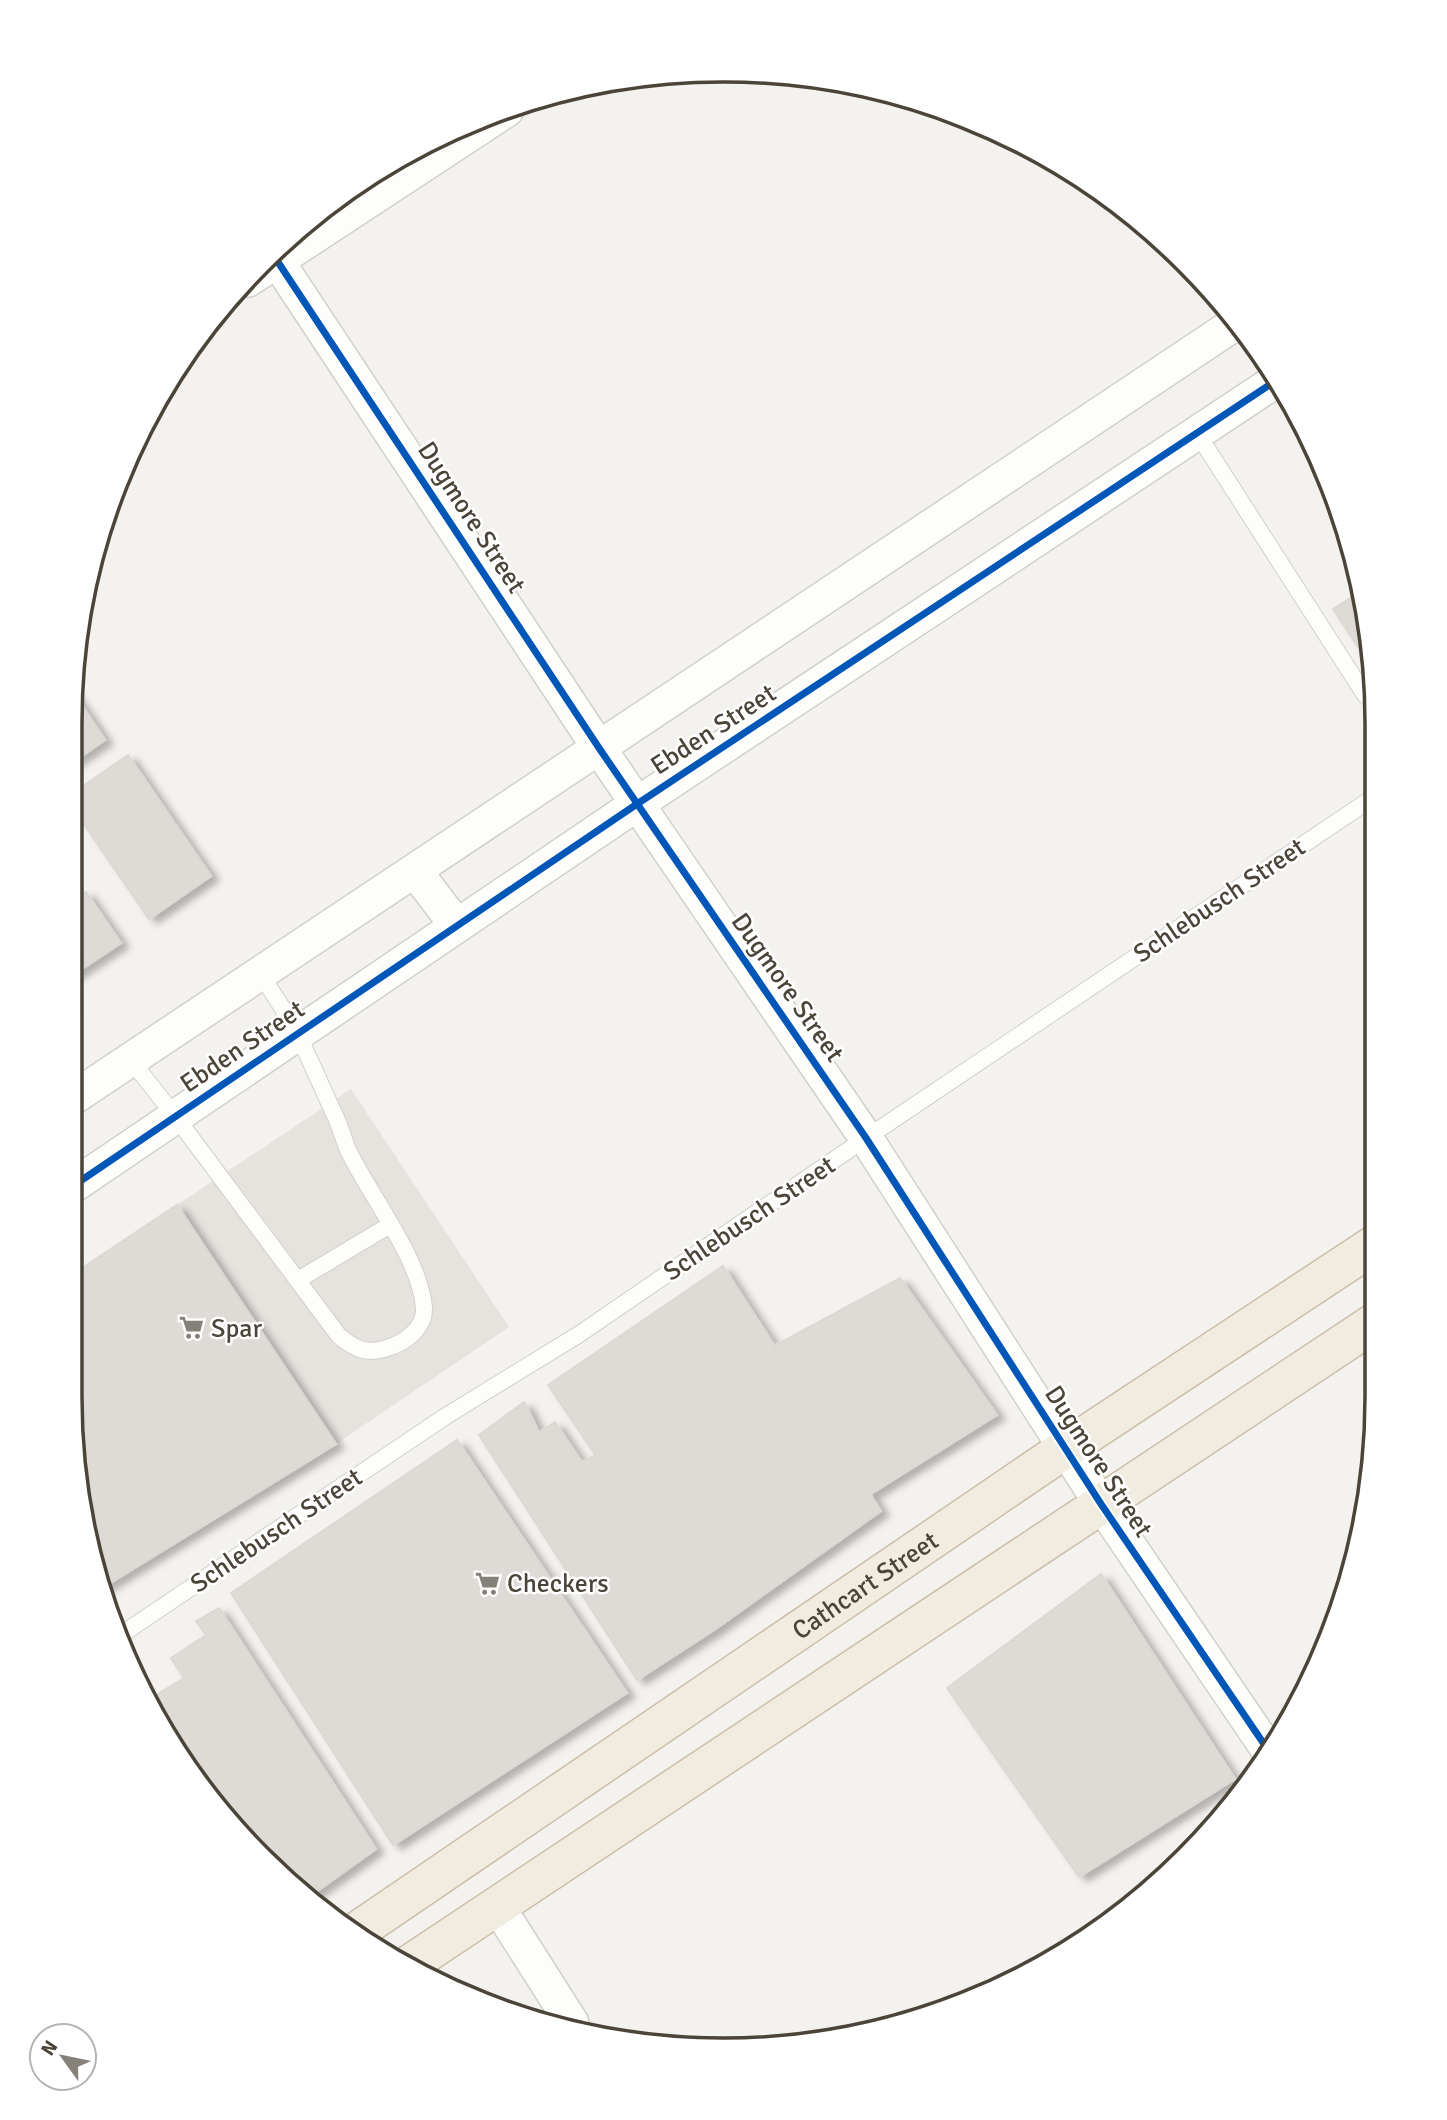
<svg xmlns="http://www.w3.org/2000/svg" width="1447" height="2120" font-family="Signika,sans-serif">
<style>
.parking{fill:#e6e3df}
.building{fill:#dedbd6;stroke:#dcd9d4;stroke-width:2;filter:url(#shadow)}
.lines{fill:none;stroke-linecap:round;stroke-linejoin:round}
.service-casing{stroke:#d2d0cb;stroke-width:18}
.minor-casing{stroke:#d2d0cb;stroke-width:36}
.trunk-casing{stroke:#ccbfa9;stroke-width:41}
.service{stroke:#fdfdfc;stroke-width:16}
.minor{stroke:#fdfdfc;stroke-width:33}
.trunk{stroke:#f0ece0;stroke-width:38}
.cycleway-casing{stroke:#fff;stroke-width:11}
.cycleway{stroke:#0057b8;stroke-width:7}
.labels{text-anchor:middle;stroke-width:5;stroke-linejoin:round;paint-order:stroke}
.street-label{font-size:26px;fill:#4b4439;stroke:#fff}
.poi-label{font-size:26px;fill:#4b4439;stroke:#fff;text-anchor:start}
.rim{fill:none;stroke:#4b4439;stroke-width:3.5}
</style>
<defs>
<filter id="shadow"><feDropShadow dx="8" dy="4.5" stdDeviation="3.5" flood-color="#0004"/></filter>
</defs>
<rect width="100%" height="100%" fill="#f4f2ee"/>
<polygon class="parking" points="351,1089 509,1327 336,1444 177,1205"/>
<g class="building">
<polygon points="1363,590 1364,596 1372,668 1333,609"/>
<polygon points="73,692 105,740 70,764 70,724"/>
<polygon points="128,755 211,876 149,919 70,804 70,795"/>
<polygon points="86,892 121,943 70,977 70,903"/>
<polygon points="177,1205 336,1444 102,1588 70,1396 70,1276"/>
<polygon points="723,1266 881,1511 714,1630 548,1385"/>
<polygon points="900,1278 997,1415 871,1494 774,1346"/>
<polygon points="524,1402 539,1432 555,1422 582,1462 596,1455 714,1630 637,1680 479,1435"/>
<polygon points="457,1440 627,1693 393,1845 231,1593"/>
<polygon points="1101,1574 1235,1779 1079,1877 947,1688"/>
<polygon points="219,1608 376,1849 309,1897 220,1802 151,1698 184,1678 171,1658 206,1635 196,1621"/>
</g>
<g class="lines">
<defs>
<g id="service">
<polyline points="1197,433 1365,695"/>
<path d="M130,1059L175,1116L339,1336C355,1349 367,1355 387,1348C405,1343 425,1328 424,1308C420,1258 370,1196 348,1150C344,1140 341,1130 337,1120C324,1092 312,1064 299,1037C288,1015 273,994 260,973"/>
<polyline points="298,1280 390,1225"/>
<polyline points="119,1636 446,1416 578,1335 866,1138 1377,795"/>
</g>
<g id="minor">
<polyline points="272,253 599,748 866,1138 1101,1504 1266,1747"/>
<polyline points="248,280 507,110"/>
<polyline points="415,871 457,926"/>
<polyline points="70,1100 1236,323"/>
<polyline points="70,1188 637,804 1277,380"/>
<polyline points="497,1905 572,2023"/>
</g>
<g id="trunk">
<path id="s1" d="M356,1932L1065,1449L1377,1243"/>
<polyline points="410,1964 1377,1321"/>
</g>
</defs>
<use href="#service" class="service-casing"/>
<use href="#minor" class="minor-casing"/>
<use href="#trunk" class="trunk-casing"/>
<use href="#service" class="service"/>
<use href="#minor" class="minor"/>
<use href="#trunk" class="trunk"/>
<defs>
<g id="cycleway">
<polyline points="272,253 599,748 866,1138 1101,1504 1266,1747"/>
<polyline points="70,1188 637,804 1277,380"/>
</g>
</defs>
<use href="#cycleway" class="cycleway-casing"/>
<use href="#cycleway" class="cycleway"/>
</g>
<defs>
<symbol id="supermarket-bare" viewBox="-9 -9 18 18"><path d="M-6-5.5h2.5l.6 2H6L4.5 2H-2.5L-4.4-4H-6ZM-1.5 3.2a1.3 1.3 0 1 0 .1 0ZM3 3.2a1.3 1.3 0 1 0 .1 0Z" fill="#868178" stroke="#fff" stroke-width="2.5" paint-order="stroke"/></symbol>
</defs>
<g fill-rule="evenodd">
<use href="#supermarket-bare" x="174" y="1310" width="35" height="35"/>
<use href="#supermarket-bare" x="470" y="1566" width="35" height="35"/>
</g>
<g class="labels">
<g class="street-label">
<text transform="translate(472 517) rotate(57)" y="9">Dugmore Street</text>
<text transform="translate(713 729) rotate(-33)" y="9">Ebden Street</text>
<text transform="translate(1219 900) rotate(-34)" y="9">Schlebusch Street</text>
<text transform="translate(788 987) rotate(55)" y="9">Dugmore Street</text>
<text transform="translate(242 1046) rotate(-34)" y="9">Ebden Street</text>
<text transform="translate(749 1218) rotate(-34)" y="9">Schlebusch Street</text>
<text transform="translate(1099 1461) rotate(57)" y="9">Dugmore Street</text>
<text transform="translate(276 1530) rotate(-34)" y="9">Schlebusch Street</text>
<text dy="9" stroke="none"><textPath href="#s1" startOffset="616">Cathcart Street</textPath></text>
</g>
<g class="poi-label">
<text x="211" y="1337">Spar</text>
<text x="507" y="1592">Checkers</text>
</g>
</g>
<path d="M0 0H1447V2120H0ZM723 82H724A641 641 0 0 1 1365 723V1397A641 641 0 0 1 724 2038H723A641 641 0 0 1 82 1397V723A641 641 0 0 1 723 82Z" fill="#fff" fill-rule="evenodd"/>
<path class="rim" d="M723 82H724A641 641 0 0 1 1365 723V1397A641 641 0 0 1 724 2038H723A641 641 0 0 1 82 1397V723A641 641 0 0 1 723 82Z"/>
<g transform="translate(63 2057) rotate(303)"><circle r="33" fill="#ffffff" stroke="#b7b4b0" stroke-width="2"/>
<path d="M0-5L12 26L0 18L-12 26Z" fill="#868178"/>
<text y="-10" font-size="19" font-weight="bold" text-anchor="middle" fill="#4b4439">N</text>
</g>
</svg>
